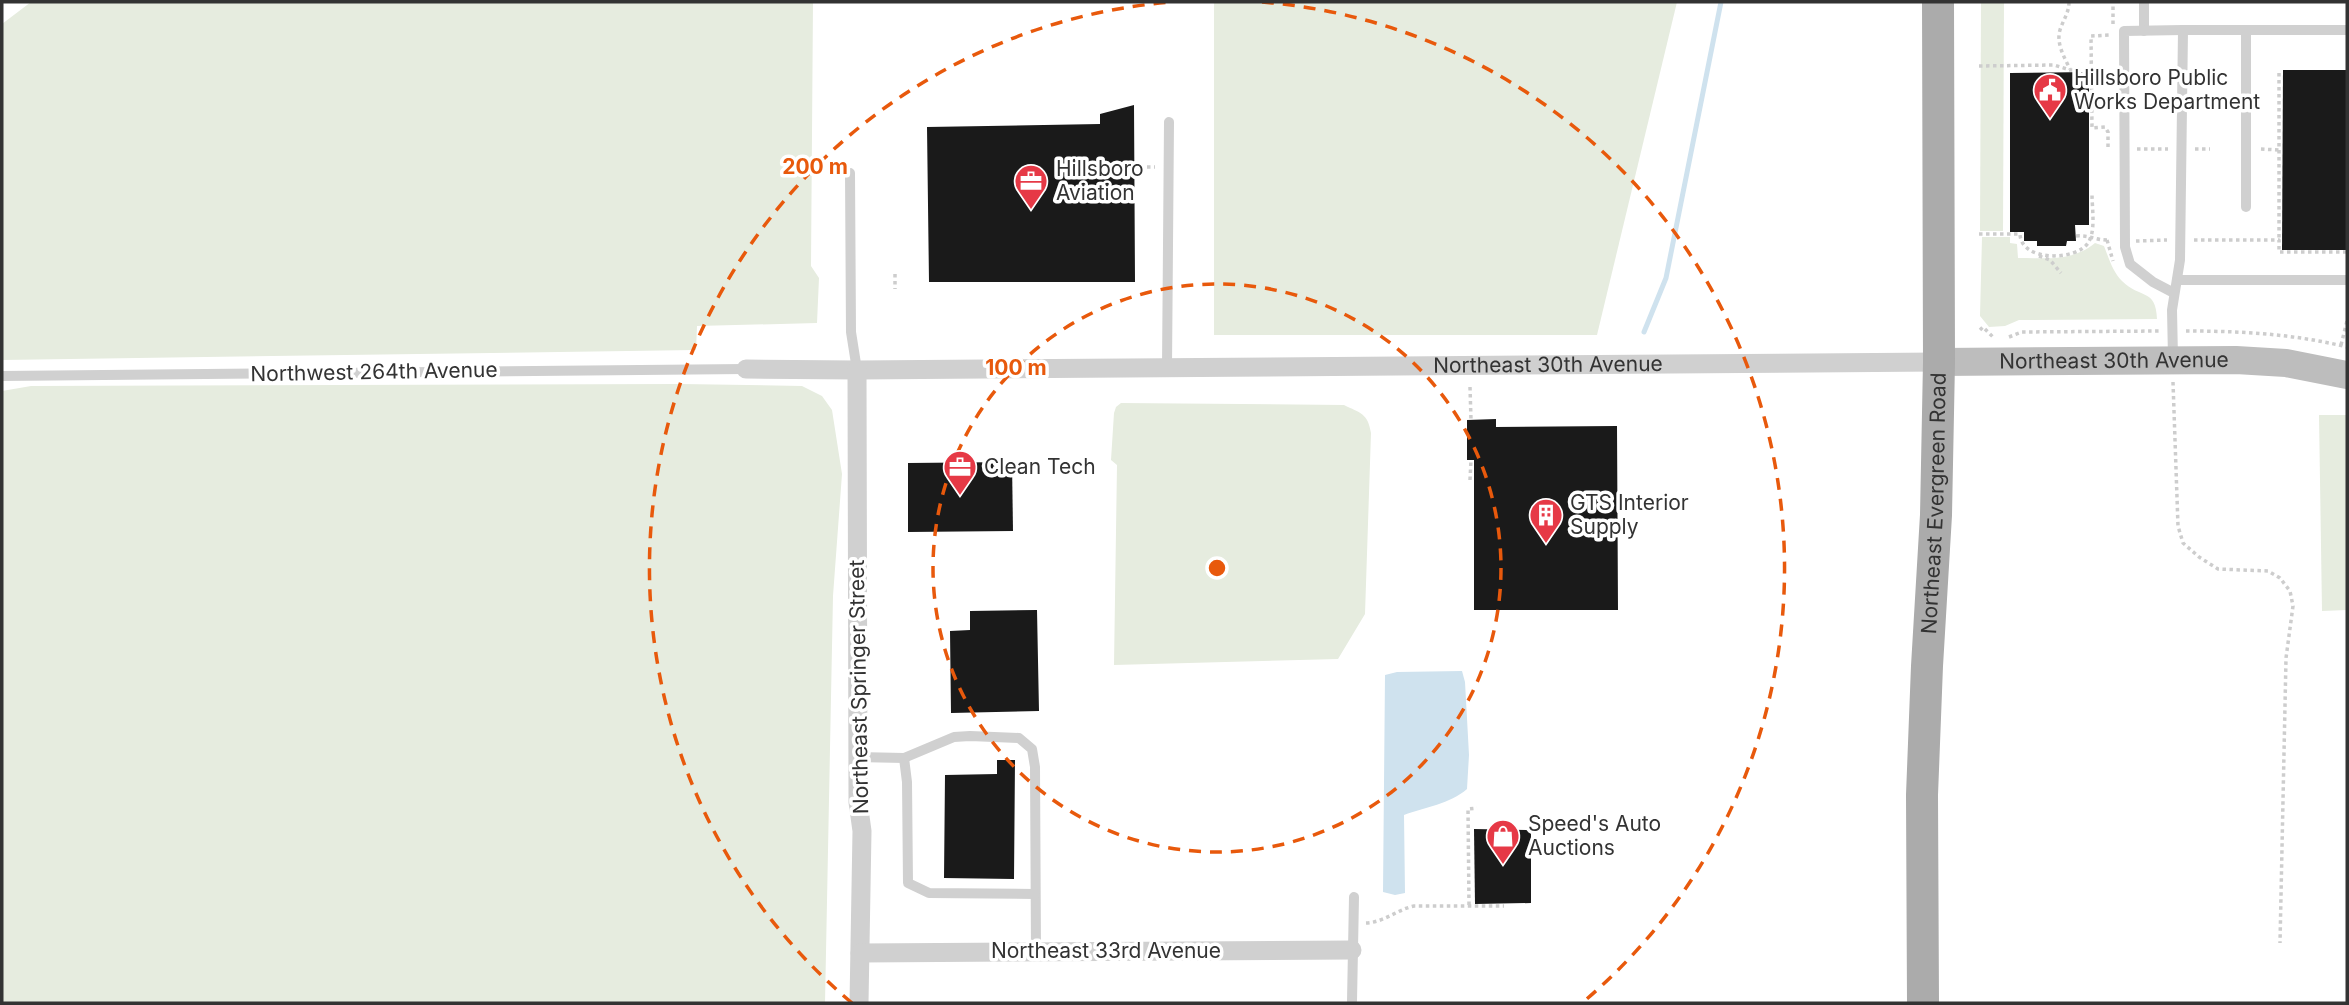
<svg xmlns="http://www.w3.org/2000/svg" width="2349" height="1005" font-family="Inter,sans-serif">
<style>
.green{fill:#e6ecdf}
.water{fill:#cfe2ee}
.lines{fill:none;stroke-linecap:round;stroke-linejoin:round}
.stream{stroke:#cfe2ee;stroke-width:5}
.building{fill:#1a1a1a}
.path{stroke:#cdcdcd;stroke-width:3.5;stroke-dasharray:3.5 3.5;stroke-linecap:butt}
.lane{stroke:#d0d0d0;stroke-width:10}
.street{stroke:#d0d0d0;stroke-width:19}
.secondary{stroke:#bdbdbd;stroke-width:28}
.primary{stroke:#ababab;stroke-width:32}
.ring{fill:none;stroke:#e8590c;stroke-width:3.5;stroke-dasharray:12 9}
.labels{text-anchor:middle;stroke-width:7;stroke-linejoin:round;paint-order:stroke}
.poi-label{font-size:21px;fill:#333;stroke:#fff;text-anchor:start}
.street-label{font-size:21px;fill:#333;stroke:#fff}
.centre{fill:#e8590c;stroke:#fff;stroke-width:3.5}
.ring-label{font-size:21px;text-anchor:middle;font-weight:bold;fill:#e8590c;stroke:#fff;stroke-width:7;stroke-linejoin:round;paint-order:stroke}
</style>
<rect width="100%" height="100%" fill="#fff"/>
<g class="green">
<polygon points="31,2 813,2 811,266 819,278 817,323 697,326 696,350 2,360 2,24"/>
<polygon points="1214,2 1677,2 1597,335 1214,335"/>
<polygon points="1981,2 2004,2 2003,231 1980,231"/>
<path d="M1982,237H2010V243L2017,244L2018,258C2046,258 2072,262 2095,243L2104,246C2109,259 2113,272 2122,281C2140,299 2156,288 2157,319L2019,320L2005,326L1989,327L1980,316Z"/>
<polygon points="681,384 802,386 822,396 832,410 842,474 833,596 825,1003 2,1003 2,391 31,386"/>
<path d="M1121,403L1344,405C1360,413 1368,413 1371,433L1365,614L1338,659L1114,665L1117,465L1111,460L1114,413L1116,407Z"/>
<polygon points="2319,415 2347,415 2347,610 2322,611"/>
</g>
<path class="water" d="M1462,671L1465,682L1469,755L1467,789C1450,804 1425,807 1404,815L1405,893L1395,895L1383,892L1385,675L1397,672Z"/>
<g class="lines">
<polyline class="stream" points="1644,332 1666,278 1721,2"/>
</g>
<g class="building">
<polygon points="2283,70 2347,70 2347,250 2282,250"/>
<polygon points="2089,72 2089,225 2075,225 2076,241 2067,241 2066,246 2037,246 2037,241 2024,241 2024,232 2010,232 2010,73"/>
<polygon points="1134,105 1135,282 929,282 927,127 1100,124 1100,114"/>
<polygon points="1496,419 1496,427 1617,426 1618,610 1474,610 1474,460 1467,460 1467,420"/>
<polygon points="1012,462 1013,531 908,532 908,463"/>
<polygon points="1037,610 1039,711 951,713 950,631 970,630 970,611"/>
<polygon points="997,760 1015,760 1014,879 944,878 945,775 997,774"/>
<polygon points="1474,829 1531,830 1531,903 1475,904"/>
</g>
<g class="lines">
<g class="path">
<path d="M2069,2C2069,13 2063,20 2060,30C2056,43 2064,57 2070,69"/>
<polyline points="2113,24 2113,2"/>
<polyline points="1979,66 2054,65 2070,70 2091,70"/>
<polyline points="2279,73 2279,239"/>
<polyline points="2108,147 2108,132 2105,127 2092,128 2091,36 2111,35"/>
<polyline points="2137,149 2168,149"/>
<polyline points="2195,149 2210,149"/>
<polyline points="2261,149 2279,150"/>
<polyline points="1140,167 1155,167"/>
<path d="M1979,234H2020C2021,262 2076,261 2088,243C2096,231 2092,209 2092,194"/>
<path d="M2076,236C2090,235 2095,240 2107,240"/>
<polyline points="2107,240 2113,261"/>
<polyline points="2194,240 2279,240 2279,252 2347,252"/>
<polyline points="2136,241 2167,240"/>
<polyline points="2039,256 2050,260 2061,273"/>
<polyline points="895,274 895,289"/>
<polyline points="1980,330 1983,327 1994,338"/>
<path d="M2186,331C2241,331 2294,334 2347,347"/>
<polyline points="2009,337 2022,332 2161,331"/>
<polyline points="2341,345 2347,321"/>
<polyline points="2173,382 2178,526 2183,543 2199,557 2218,569 2268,571 2280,578 2290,591 2293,606 2286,658 2280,943"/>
<polyline points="1470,387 1471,420"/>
<polyline points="1470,480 1471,460"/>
<polyline points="1469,905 1468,809 1477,808"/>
<path d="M1366,923C1385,922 1396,910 1414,906H1504"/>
</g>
<g class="lane">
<polyline points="2246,30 2246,207"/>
<polyline points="2144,31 2144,2"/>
<polyline points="850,173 851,332 857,370"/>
<polyline points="2177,280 2347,280"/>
<polyline points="2174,293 2153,282 2130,264 2125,247 2124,31 2183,30"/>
<polyline points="2173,358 2172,310 2180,260 2183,30 2347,30"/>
<polyline points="1167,368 1169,122"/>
<polyline points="2,376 746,369"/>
<polyline points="857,757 904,758 954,737 970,736 1019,738 1032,749 1035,767 1036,952"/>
<polyline points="904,758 907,782 908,883 929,893 1035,894"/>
<polyline points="1352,1001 1354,897"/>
</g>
<g class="street">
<path id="s1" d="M746,369L857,370L1939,362"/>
<polyline points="857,370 858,802 862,831 859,1003"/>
<polyline points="860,953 1352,950"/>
</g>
<path class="secondary" id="s2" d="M1939,362L2236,360L2286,363L2347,375"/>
<path class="primary" id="s3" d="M1923,1003L1922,795L1927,666L1936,515L1939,362L1938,2"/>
</g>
<g class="ring">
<circle cx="1217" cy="568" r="284"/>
<path d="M852 1003A568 568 0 0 1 1172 2M1262 2A568 568 0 0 1 1582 1003"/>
</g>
<defs>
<symbol id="civic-pin" viewBox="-11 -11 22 30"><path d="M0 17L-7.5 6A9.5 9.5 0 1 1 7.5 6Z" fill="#e63946" stroke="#fff"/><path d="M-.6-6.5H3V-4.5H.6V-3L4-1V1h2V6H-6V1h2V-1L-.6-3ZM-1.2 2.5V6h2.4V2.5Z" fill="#fff"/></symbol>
<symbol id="office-pin" viewBox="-11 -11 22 30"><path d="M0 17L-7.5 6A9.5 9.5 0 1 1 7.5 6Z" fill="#e63946" stroke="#fff"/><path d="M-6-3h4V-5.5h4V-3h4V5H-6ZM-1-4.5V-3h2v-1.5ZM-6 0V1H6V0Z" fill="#fff"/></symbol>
<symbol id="building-pin" viewBox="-11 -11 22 30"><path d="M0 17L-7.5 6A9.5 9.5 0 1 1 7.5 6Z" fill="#e63946" stroke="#fff"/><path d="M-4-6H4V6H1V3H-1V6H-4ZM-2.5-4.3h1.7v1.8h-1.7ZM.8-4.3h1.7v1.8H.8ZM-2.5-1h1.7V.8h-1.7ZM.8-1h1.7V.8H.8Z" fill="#fff"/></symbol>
<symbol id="shop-pin" viewBox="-11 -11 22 30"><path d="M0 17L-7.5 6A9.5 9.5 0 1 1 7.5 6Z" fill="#e63946" stroke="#fff"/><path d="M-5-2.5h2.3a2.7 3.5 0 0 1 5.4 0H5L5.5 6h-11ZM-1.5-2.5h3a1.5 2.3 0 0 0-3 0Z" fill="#fff"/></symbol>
</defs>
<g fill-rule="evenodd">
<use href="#civic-pin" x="2031" y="71" width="38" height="52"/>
<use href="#office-pin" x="1012" y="162" width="38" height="52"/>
<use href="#office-pin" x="941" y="448" width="38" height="52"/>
<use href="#building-pin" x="1527" y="496" width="38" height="52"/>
<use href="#shop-pin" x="1484" y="817" width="38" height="52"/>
</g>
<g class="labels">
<g class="poi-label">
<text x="2074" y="85">Hillsboro Public<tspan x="2074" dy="24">Works Department</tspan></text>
<text x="1056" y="176">Hillsboro<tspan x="1056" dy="24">Aviation</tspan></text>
<text x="984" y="474">Clean Tech</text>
<text x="1570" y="510">GTS Interior<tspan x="1570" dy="24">Supply</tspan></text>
<text x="1528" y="831">Speed's Auto<tspan x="1528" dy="24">Auctions</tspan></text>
</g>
<g class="street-label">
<text dy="7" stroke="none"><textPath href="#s2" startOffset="175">Northeast 30th Avenue</textPath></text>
<text dy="7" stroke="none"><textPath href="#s1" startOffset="802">Northeast 30th Avenue</textPath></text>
<text transform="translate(374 372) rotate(-1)" y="7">Northwest 264th Avenue</text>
<text dy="7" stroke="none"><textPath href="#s3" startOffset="500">Northeast Evergreen Road</textPath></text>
<text transform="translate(859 687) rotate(-91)" y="7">Northeast Springer Street</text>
<text x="1106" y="958">Northeast 33rd Avenue</text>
</g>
</g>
<circle cx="1217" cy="568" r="10" class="centre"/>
<g class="ring-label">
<text x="815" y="174">200 m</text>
<text x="1016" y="375">100 m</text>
</g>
<rect width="2349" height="1005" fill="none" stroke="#333333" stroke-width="7"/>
</svg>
